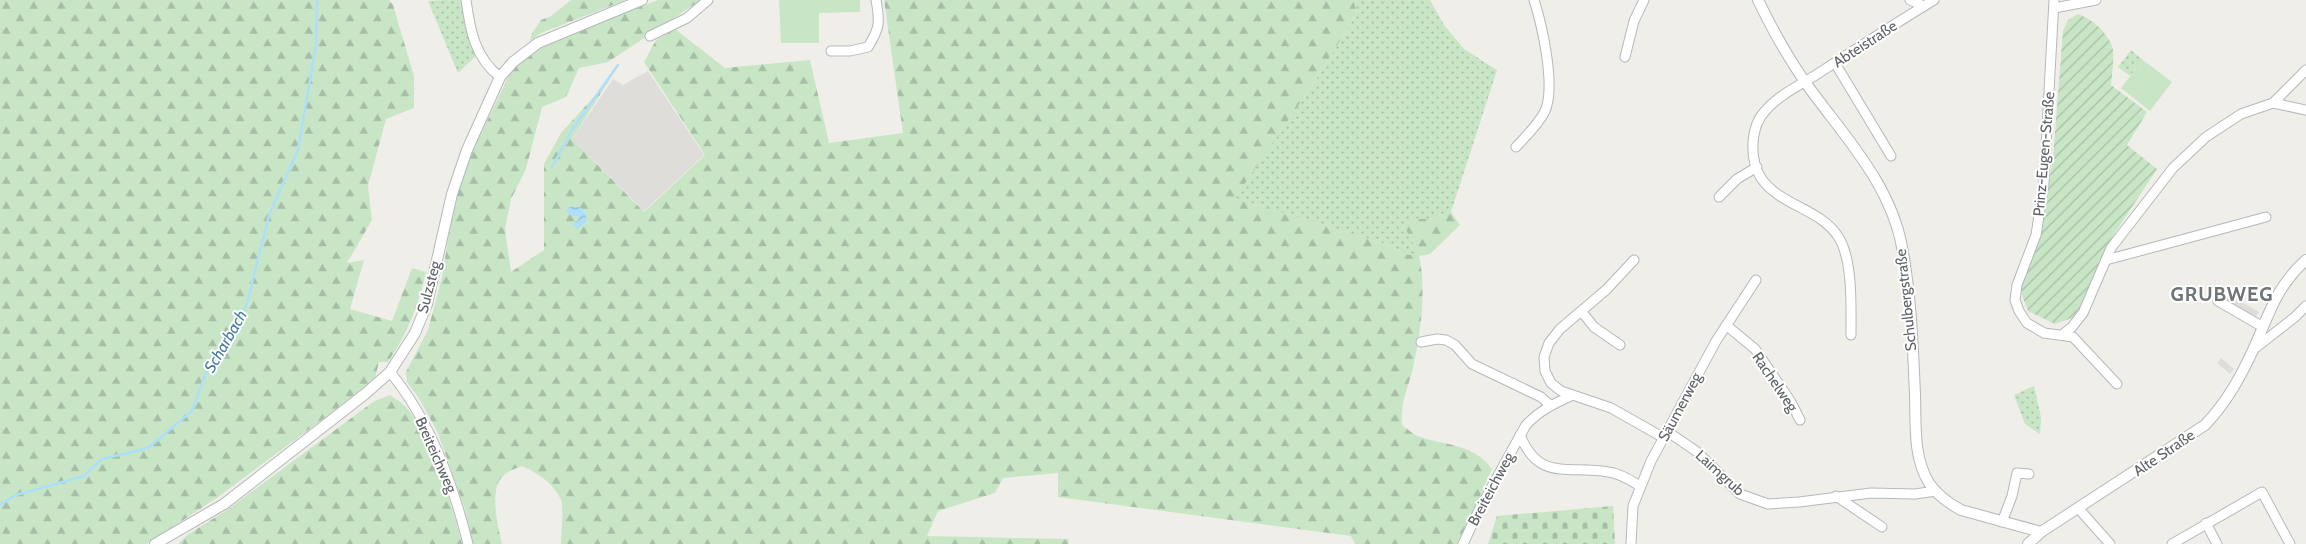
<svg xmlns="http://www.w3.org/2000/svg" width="2306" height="544" font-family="Cabin,sans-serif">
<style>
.industrial{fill:#dfddda}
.grass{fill:url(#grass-dots)}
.forest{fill:url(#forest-firs)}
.cemetery{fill:url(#cemetery-stones)}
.garden{fill:url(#garden-furrows)}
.pitch{fill:#c8e6c6}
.water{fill:url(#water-waves)}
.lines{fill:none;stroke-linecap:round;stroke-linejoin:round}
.stream{stroke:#addffb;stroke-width:2.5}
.minor-casing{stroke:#b5b8bb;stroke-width:11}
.tertiary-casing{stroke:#b5b8bb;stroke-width:12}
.minor{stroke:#fff;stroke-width:9}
.tertiary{stroke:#fff;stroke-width:10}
.labels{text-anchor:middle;stroke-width:4;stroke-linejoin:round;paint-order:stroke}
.street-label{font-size:15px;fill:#5f6367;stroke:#fff}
.water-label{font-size:16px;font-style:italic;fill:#467ba5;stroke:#fff}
.district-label{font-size:20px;font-weight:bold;letter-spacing:1px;fill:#707579;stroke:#fff}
</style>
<defs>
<pattern id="grass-dots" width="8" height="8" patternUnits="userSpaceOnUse" patternTransform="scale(1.25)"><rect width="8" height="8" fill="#c8e6c6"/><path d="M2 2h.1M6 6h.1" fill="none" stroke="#a6bea5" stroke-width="1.8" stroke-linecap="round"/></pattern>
<pattern id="forest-firs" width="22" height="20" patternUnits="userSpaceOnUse" patternTransform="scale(1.25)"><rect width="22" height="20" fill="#c8e6c6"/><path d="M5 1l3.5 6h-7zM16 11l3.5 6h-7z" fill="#a6bea5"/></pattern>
<pattern id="cemetery-stones" width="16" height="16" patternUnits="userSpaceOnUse" patternTransform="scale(1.25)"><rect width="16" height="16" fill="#c8e6c6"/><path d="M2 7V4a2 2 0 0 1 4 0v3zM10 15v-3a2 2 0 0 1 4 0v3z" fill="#a6bea5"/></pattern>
<pattern id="garden-furrows" width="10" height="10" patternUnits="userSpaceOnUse" patternTransform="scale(1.25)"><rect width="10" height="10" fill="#c8e6c6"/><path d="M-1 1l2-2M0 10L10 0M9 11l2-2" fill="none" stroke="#a6bea5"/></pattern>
<pattern id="water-waves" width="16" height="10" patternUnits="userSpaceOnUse" patternTransform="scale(1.25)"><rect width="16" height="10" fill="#addffb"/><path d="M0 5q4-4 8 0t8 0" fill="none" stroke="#90b8cf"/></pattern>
</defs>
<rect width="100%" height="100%" fill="#f0eee8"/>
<g class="industrial">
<polygon points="648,71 704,155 644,211 572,139 613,79 623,85"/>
<polygon points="2226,293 2259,312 2255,318 2222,299"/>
<polygon points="2221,358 2234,369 2230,374 2217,363"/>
</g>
<g class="grass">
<polygon points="444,0 466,0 478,54 458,73 428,1"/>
<polygon points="1353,0 1430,0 1444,25 1464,49 1497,70 1451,212 1430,219 1410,219 1407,232 1419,253 1409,255 1388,245 1234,198 1313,84 1357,13"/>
<polygon points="2131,50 2143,60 2130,76 2118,67"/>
<polygon points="2034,386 2041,417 2040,434 2025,424 2014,395"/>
</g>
<g class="forest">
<path d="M0,0H389L393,5L414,76V108L386,119L368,186L372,220L347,263L364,260L350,309L392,321L412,268L426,272C419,305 407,334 388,362H379L375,378L331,413L218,497L147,544H0Z"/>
<polygon points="571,0 626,0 541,33 530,41 532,33 541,20 551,16"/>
<path d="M658,0H701L608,62L579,68L566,97L542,107L526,169L511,199L505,229L511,272L544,250V164L561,133L610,79L572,139L644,212L705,155L644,62L656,40L675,29L725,68L810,60L829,143L903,133L884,0H1353L1357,13L1313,84L1235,198L1388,245L1409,255L1418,253L1407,232L1405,223L1410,219H1430L1451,212L1460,225L1430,254L1419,256C1427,290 1420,338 1412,372C1407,390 1400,405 1402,425C1407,428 1412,434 1418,436C1445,446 1473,443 1492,469L1459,544H1355L1351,536L1058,497V473L1003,478L995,493L938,511L927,536L1069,539L1068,544H561C561,533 564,509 561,500C554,483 537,473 522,466C514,469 504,472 499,481C491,496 498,528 502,544H473L465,509L437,431L418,397L407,382L406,372L428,330L442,277L452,215L467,163L509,75L523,58L550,42Z"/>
<path d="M390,395C395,399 401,402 405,406C433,438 451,503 462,544H178L187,535L227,510L373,402Z"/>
</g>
<polygon class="cemetery" points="1613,506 1615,544 1488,544 1497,516"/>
<path class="garden" d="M2078,14C2092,19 2106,31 2112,46C2115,53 2112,76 2111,85L2147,112L2127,145L2157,169L2107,245L2081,306L2072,318L2055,324L2028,311L2022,295L2021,283L2041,234L2053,157L2063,31L2068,20Z"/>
<g class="pitch">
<polygon points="779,0 860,0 860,12 819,13 819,43 781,43"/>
<polygon points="2143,60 2172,82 2150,111 2121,88"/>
</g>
<polygon class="water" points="569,207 579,207 584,210 587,221 578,229 573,225 574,222 579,220 578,216 572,216 566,211"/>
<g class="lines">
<g class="stream">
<polyline points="552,167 572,130 618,65"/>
<polyline points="0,505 16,495 84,476 102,459 148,448 192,411 208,367 246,307 269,215 298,150 316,45 317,0"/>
</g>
<defs>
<g id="minor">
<path d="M466,0C470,30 475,58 500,77"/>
<polyline points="1910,0 1924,6"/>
<polyline points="2054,0 2044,183 2036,235 2017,285 2015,300 2019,311 2027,323 2044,333 2073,337 2117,384"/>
<polyline points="2054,8 2096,0"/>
<polyline points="650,36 687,18 708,0"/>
<path d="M831,51H850L868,47C880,28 880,22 876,0"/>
<polyline points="1625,57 1634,21 1644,0"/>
<polyline points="1835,63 1891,156"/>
<polyline points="2273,103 2306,70"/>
<path d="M1516,147C1526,136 1538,125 1545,111C1556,86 1542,25 1534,0"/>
<polyline points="1719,197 1737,179 1757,167"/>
<polyline points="1634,260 1606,290 1560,329 1549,343 1544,357 1545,371 1551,383 1561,391 1611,408 1664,438"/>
<polyline points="2106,260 2266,217"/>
<polyline points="2218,301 2263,327"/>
<polyline points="1582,312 1594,327 1620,345"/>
<polyline points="1726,325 1755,349 1791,402 1800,420"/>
<polyline points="2063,334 2072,327 2083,313 2111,248 2173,168 2206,137 2241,114 2273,103 2306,110"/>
<path d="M1851,335C1851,308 1853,261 1839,238C1822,209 1780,206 1761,178C1749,159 1750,126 1766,110C1781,93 1803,84 1822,71C1859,47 1896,23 1934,0"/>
<polyline points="1421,342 1437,339 1446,340 1455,345 1472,364 1541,397 1550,405"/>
<polyline points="2254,349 2295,317 2306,306"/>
<path d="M390,372C430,420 453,483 468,544"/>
<polyline points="1668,432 1696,451 1740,494 1768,504 1799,502 1871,493 1915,494 1936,491"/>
<path d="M1520,435C1539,482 1568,465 1608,472C1619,473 1630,480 1640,486"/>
<polyline points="1836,496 1882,527"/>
<polyline points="2079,509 2110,544"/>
<polyline points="2002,522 2012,496 2017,473 2029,474"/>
<polyline points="2206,523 2217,544"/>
<path d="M1463,544L1479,510L1526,425C1539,411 1553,404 1571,396"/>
<polyline points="1631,544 1633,506 1651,461 1716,341 1756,280"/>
<polyline points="2172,544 2262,492 2290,544"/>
</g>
<g id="tertiary">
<path d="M1758,0C1772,29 1787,56 1805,82C1842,134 1890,182 1902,247C1911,295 1913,346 1915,395C1916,424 1913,457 1929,483C1937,495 1950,504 1961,510L2041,532"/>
<polyline points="155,544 224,504 365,394 390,372 415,333 427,304 452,194 467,150 500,77 513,62 538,43 642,0"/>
<path d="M2028,544L2041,532L2205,425C2227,402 2241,376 2254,348C2270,312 2276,287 2306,260"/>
</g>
</defs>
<use href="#minor" class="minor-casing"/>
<use href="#tertiary" class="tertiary-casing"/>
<use href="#minor" class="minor"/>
<use href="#tertiary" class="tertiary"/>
</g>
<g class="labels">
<g class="street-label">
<text transform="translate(1865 44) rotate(-33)" y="5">Abteistraße</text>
<text transform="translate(2044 154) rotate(-85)" y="5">Prinz-Eugen-Straße</text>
<text transform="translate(429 287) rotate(-75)" y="5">Sulzsteg</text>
<text transform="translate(1906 300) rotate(-96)" y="5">Schulbergstraße</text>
<text transform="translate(1775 382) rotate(56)" y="5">Rachelweg</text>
<text transform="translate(1680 407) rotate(-62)" y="5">Säumerweg</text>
<text transform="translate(2164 453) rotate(-34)" y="5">Alte Straße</text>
<text transform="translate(436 455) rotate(66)" y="5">Breiteichweg</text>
<text transform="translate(1720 473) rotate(42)" y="5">Laimgrub</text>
<text transform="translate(1491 489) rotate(-62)" y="5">Breiteichweg</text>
</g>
<g class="water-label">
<text transform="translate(225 341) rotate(-60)" y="6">Scharbach</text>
</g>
<g class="district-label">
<text x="2222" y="301">GRUBWEG</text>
</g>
</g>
</svg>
